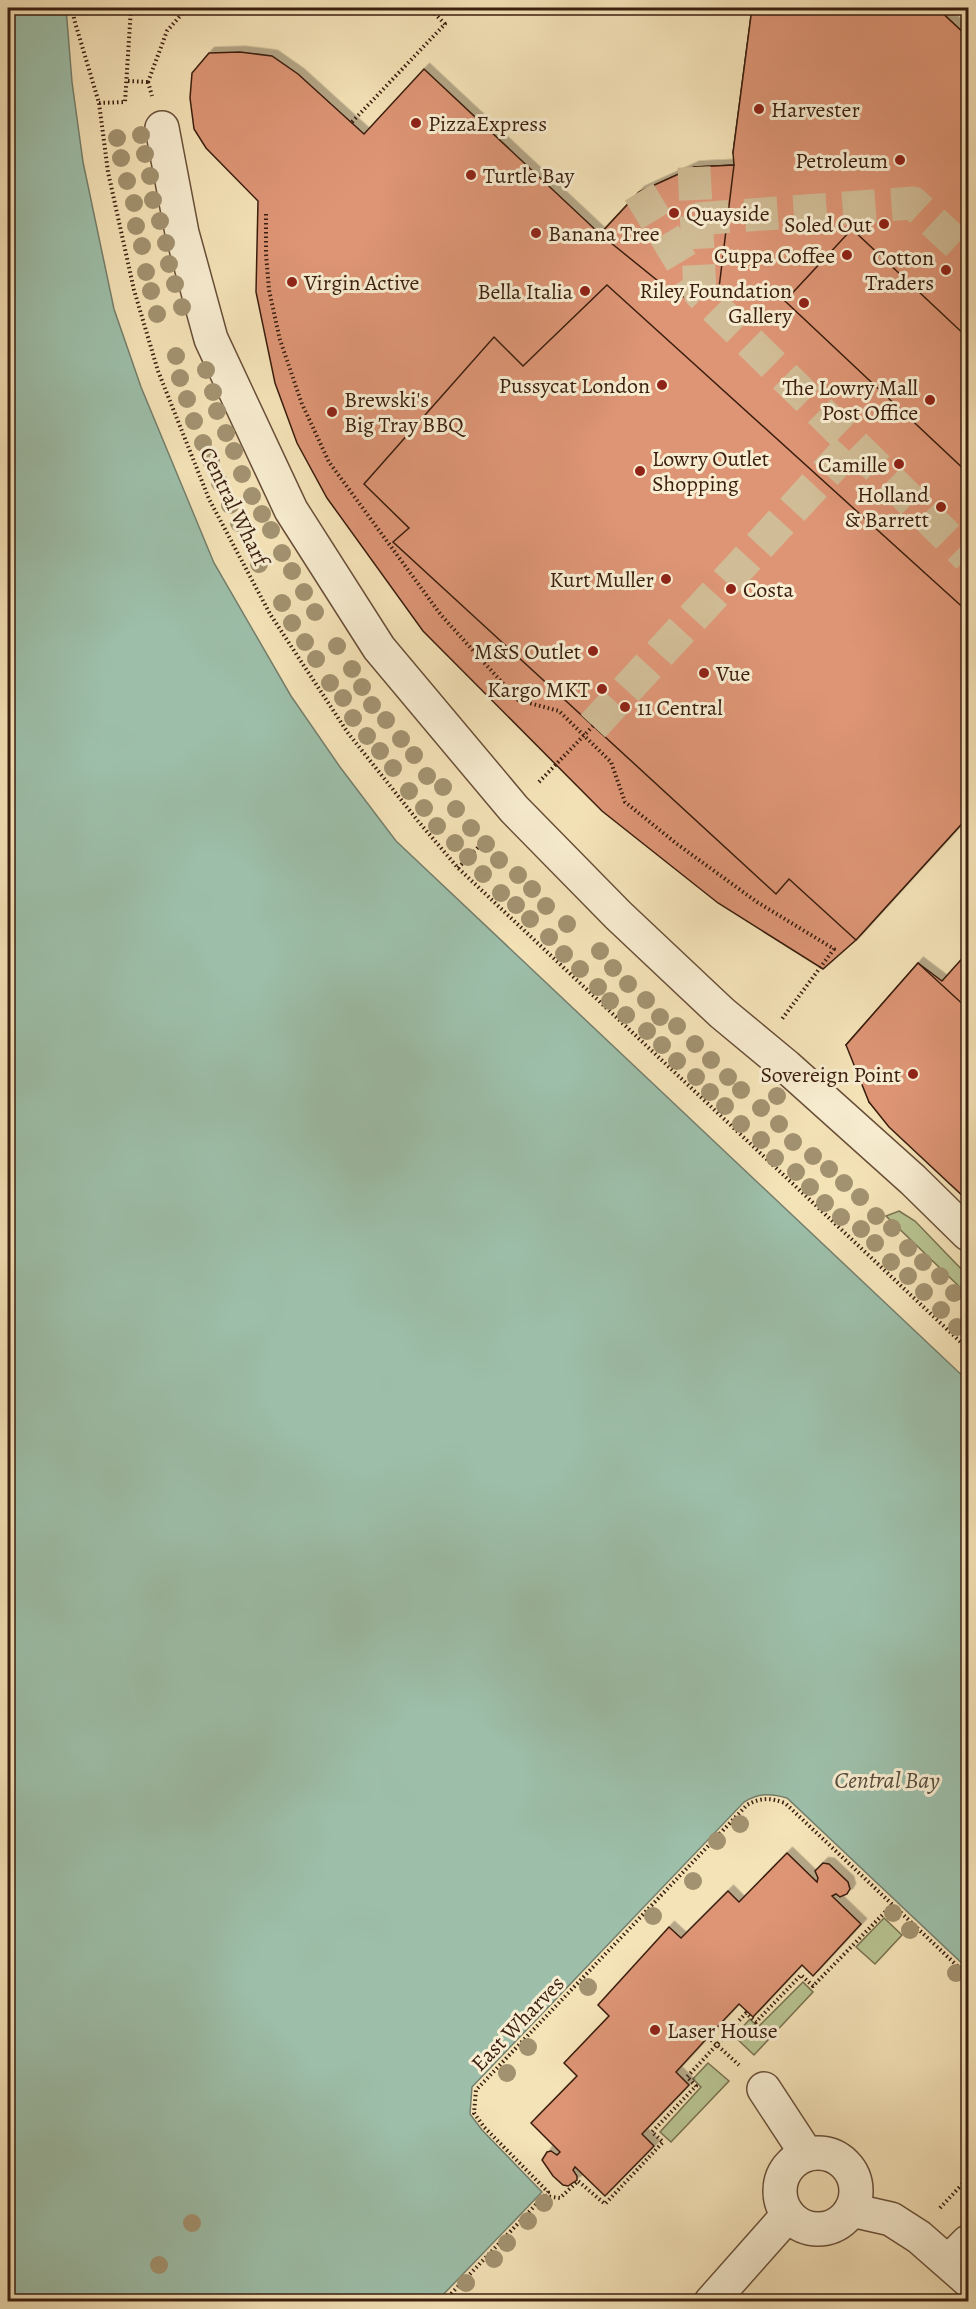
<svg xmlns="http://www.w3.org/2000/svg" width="976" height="2309" font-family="Alegreya,serif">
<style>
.green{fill:#b8c492;stroke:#797150;stroke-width:1.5}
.water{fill:#9dbfaa;stroke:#757f6c;stroke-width:1.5}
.building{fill:#dd9574;stroke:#3a1e0f;stroke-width:1.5;filter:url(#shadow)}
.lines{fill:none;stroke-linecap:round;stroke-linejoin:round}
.minor-tunnel{stroke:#d0bc96;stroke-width:33;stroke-dasharray:33 16;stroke-linecap:butt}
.minor-casing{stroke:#694f39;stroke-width:36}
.path{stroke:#3a1e0f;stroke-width:4;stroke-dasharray:1.5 3;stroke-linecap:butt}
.minor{stroke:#f8edd1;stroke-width:33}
.tree{fill:#a39270}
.poi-dot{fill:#8f2418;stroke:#f8edd1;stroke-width:2}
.labels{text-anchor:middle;stroke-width:6;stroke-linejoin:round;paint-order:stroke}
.poi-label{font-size:22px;fill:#3a1e0f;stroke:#f8edd1;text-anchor:end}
.street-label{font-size:22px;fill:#3a1e0f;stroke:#f8edd1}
.water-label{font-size:24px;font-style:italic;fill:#584e3e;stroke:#f8edd1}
</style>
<defs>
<filter id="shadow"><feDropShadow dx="5.5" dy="-5.5" stdDeviation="0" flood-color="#0004"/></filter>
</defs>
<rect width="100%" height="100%" fill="#f5e3b8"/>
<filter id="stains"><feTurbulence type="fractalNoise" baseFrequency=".00333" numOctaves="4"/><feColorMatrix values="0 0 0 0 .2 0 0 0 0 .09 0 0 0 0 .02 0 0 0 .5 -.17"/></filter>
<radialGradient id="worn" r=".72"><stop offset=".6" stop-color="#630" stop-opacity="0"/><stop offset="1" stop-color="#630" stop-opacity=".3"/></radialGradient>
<g class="green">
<polygon points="899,1211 915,1221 968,1276 968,1295 886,1216"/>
<polygon points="884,1918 902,1935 875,1964 856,1947"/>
<polygon points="803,1982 813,1992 754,2055 734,2036 750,2019 758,2027"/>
<polygon points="708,2063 729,2081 671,2142 660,2132 701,2087 693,2079"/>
</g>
<path class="water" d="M8,8H66L72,82L83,162L114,309L141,387L214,563L291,696L340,767L396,841L968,1381V1969L787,1798C770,1793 759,1793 744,1802L472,2087L470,2114L482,2130L542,2192L437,2301H8Z"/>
<g class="building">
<polygon points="752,8 937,8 968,37 968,162 838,38 822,163 733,153"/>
<polygon points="752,8 937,8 968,37 968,817 856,940 823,969 718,903 602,811 423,631 327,498 297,443 275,383 256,292 258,201 206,148 194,129 190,98 192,73 209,53 240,52 272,56 298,74 364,134 424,69 600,234 639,192 694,167 734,165 733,153"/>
<polygon points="734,165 719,288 679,298 600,234 639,192 694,167"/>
<polygon points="852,229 968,338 968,473 785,301"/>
<polygon points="607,285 968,612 968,817 856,940 789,879 776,894 393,542 409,528 364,484 494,337 523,366"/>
<polygon points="968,952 968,1189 869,1102 882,1087 846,1045 918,963 942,981"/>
<polygon points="918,963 968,1009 968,1198 966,1199 889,1127 869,1102 846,1045"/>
<polygon points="787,1853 817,1882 818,1878 815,1871 823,1863 829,1864 848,1882 850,1889 847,1894 840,1897 836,1894 832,1896 861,1924 813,1976 802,1965 753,2017 739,2004 721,2023 676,2072 689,2085 642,2134 654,2146 605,2196 575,2167 573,2170 577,2176 577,2180 568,2186 563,2185 553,2176 542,2160 547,2152 551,2151 557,2155 560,2152 531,2123 577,2076 564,2063 609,2016 598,2005 669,1927 681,1938 728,1891 739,1902"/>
</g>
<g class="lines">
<g class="minor-tunnel">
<polyline points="694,167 700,293 968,557"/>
<polyline points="639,192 697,288"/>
<polyline points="696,219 913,203 968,254"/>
<polyline points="593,726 852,445"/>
</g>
<defs>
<g id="minor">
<polyline points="162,128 182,233 211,339 291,510 379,648 514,809 618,915 722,1013 786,1066 913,1180 968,1234"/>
<polyline points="764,2089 800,2144 803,2155"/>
<circle cx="818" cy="2191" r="38"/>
<polyline points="851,2210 891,2219 919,2237 968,2280"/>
<polyline points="949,2261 968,2242"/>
<polyline points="711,2302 788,2215"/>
</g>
</defs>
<use href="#minor" class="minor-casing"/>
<g class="path">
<polyline points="73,8 74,19 99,103 108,172 134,290 158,371 209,499 270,614 348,733 418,821 458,868 968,1349"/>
<polyline points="128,81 148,82"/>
<polyline points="148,82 167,31 187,8"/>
<polyline points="148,82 152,96"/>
<polyline points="99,103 125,102 131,8"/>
<polyline points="352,122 445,24 429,8"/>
<polyline points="266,214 266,254 269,290 280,340 302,404 329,462 441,615 518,700 559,711 611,762 625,802 677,844 757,902 834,949 782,1019"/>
<polyline points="539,782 593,726"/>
<polyline points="458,868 489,836"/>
<polyline points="708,2037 739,2065"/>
<polyline points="545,2196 560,2198 578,2181 605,2204 663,2142 652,2132 696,2086 687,2077 746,2013 756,2022 801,1975 813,1986 893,1904"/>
<polyline points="940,2208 968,2178"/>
<path d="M448,2302L450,2295L548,2192L484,2127L474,2113L476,2090L747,1805C761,1797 771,1798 785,1803L968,1976"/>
</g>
<use href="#minor" class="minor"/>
</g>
<g class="tree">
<circle cx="141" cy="135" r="9"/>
<circle cx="117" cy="138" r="9"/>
<circle cx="145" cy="154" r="9"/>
<circle cx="121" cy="158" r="9"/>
<circle cx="150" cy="176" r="9"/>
<circle cx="127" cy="181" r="9"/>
<circle cx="153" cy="200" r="9"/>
<circle cx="134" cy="203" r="9"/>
<circle cx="160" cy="221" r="9"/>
<circle cx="136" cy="226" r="9"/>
<circle cx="166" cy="243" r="9"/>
<circle cx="142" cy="246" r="9"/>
<circle cx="169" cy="264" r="9"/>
<circle cx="146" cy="272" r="9"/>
<circle cx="175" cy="284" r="9"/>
<circle cx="151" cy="291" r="9"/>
<circle cx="182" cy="307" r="9"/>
<circle cx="157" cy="314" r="9"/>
<circle cx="176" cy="356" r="9"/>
<circle cx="206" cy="370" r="9"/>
<circle cx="180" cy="378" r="9"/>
<circle cx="213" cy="392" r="9"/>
<circle cx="187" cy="399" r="9"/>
<circle cx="217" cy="411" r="9"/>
<circle cx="194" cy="421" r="9"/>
<circle cx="226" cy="433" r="9"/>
<circle cx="203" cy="443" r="9"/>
<circle cx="234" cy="451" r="9"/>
<circle cx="211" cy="461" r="9"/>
<circle cx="242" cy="474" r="9"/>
<circle cx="220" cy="483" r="9"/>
<circle cx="252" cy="496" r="9"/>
<circle cx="230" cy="505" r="9"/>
<circle cx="262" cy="514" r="9"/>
<circle cx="239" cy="523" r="9"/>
<circle cx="271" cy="530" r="9"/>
<circle cx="282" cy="553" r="9"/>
<circle cx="259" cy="564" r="9"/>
<circle cx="292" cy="571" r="9"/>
<circle cx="304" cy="592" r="9"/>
<circle cx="282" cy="603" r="9"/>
<circle cx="315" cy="612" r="9"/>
<circle cx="292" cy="623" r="9"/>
<circle cx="305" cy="642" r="9"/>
<circle cx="337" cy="646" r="9"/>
<circle cx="316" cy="659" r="9"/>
<circle cx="352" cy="669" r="9"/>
<circle cx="330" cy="683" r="9"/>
<circle cx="362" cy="687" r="9"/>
<circle cx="343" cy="698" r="9"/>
<circle cx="372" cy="705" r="9"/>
<circle cx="353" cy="718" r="9"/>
<circle cx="386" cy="720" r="9"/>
<circle cx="367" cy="736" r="9"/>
<circle cx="401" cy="739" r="9"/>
<circle cx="380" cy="751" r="9"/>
<circle cx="414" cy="755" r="9"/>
<circle cx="393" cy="768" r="9"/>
<circle cx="427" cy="776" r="9"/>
<circle cx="443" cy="787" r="9"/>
<circle cx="409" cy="791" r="9"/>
<circle cx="424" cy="808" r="9"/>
<circle cx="456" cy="809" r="9"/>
<circle cx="437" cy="826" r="9"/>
<circle cx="471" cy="828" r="9"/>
<circle cx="455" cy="843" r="9"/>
<circle cx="486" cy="844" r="9"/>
<circle cx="468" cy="857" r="9"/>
<circle cx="499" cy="860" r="9"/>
<circle cx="483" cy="874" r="9"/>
<circle cx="518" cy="875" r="9"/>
<circle cx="532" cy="889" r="9"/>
<circle cx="501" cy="893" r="9"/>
<circle cx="516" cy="905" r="9"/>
<circle cx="546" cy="906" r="9"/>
<circle cx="530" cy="919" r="9"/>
<circle cx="567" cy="924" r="9"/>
<circle cx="549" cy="937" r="9"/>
<circle cx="600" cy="951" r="9"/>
<circle cx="564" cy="954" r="9"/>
<circle cx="613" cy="968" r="9"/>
<circle cx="580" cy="969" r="9"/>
<circle cx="628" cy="984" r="9"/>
<circle cx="598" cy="987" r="9"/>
<circle cx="646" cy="1000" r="9"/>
<circle cx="610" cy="1001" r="9"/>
<circle cx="626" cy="1015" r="9"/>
<circle cx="660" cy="1017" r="9"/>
<circle cx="677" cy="1026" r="9"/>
<circle cx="647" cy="1031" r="9"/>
<circle cx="695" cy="1044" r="9"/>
<circle cx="662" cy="1045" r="9"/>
<circle cx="711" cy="1060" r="9"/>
<circle cx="677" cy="1061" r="9"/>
<circle cx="696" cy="1077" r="9"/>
<circle cx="728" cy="1077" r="9"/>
<circle cx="741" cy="1090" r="9"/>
<circle cx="710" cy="1092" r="9"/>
<circle cx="777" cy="1096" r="9"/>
<circle cx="725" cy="1106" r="9"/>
<circle cx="761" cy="1108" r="9"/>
<circle cx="741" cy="1124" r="9"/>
<circle cx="779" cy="1124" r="9"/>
<circle cx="761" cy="1140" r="9"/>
<circle cx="793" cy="1142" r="9"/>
<circle cx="813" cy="1156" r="9"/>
<circle cx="775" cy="1158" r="9"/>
<circle cx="829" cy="1169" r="9"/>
<circle cx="796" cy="1172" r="9"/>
<circle cx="844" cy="1183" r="9"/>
<circle cx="810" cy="1187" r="9"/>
<circle cx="860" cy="1197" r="9"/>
<circle cx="825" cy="1203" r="9"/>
<circle cx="876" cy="1216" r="9"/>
<circle cx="841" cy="1217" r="9"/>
<circle cx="892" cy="1228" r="9"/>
<circle cx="861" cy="1229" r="9"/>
<circle cx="875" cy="1243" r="9"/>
<circle cx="908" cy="1248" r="9"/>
<circle cx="891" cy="1262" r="9"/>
<circle cx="923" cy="1262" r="9"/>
<circle cx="908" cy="1276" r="9"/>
<circle cx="940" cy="1276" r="9"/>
<circle cx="924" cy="1292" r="9"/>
<circle cx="954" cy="1293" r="9"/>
<circle cx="941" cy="1310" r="9"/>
<circle cx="957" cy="1327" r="9"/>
<circle cx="740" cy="1824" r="9"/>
<circle cx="717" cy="1841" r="9"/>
<circle cx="693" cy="1881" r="9"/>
<circle cx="893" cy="1913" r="9"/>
<circle cx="653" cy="1916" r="9"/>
<circle cx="910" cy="1930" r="9"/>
<circle cx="956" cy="1973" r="9"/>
<circle cx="588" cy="1987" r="9"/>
<circle cx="528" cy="2047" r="9"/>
<circle cx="507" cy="2073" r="9"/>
<circle cx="544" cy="2203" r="9"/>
<circle cx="528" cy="2221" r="9"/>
<circle cx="192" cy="2223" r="9"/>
<circle cx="507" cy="2243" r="9"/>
<circle cx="494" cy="2259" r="9"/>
<circle cx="159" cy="2265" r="9"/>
<circle cx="466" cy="2283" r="9"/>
</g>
<g class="poi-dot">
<circle cx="759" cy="109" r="6"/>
<circle cx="416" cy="123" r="6"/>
<circle cx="900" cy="160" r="6"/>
<circle cx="471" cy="175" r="6"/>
<circle cx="674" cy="213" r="6"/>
<circle cx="884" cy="224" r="6"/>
<circle cx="536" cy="233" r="6"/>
<circle cx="847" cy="255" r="6"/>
<circle cx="946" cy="270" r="6"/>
<circle cx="292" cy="282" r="6"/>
<circle cx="585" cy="291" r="6"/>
<circle cx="804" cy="303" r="6"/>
<circle cx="662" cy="385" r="6"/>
<circle cx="930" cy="400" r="6"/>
<circle cx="332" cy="412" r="6"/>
<circle cx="899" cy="464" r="6"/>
<circle cx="640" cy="471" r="6"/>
<circle cx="941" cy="507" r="6"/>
<circle cx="666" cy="579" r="6"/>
<circle cx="731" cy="589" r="6"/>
<circle cx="593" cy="651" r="6"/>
<circle cx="704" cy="673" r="6"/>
<circle cx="602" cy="689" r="6"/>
<circle cx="625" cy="707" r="6"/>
<circle cx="913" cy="1074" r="6"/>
<circle cx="655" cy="2030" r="6"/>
</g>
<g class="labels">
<g class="poi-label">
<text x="771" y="117" text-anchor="start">Harvester</text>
<text x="428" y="131" text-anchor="start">PizzaExpress</text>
<text x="888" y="168">Petroleum</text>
<text x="483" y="183" text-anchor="start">Turtle Bay</text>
<text x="686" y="221" text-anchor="start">Quayside</text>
<text x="872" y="232">Soled Out</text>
<text x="548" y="241" text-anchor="start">Banana Tree</text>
<text x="835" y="263">Cuppa Coffee</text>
<text x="934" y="265">Cotton<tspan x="934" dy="25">Traders</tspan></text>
<text x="304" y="290" text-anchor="start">Virgin Active</text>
<text x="792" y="298">Riley Foundation<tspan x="792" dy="25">Gallery</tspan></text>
<text x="573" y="299">Bella Italia</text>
<text x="650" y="393">Pussycat London</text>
<text x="918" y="395">The Lowry Mall<tspan x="918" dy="25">Post Office</tspan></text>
<text x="344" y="407" text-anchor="start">Brewski's<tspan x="344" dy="25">Big Tray BBQ</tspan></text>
<text x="652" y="466" text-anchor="start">Lowry Outlet<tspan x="652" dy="25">Shopping</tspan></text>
<text x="887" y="472">Camille</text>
<text x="929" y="502">Holland<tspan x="929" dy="25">&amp; Barrett</tspan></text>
<text x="654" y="587">Kurt Muller</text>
<text x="743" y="597" text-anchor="start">Costa</text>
<text x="581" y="659">M&amp;S Outlet</text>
<text x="716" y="681" text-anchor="start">Vue</text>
<text x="590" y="697">Kargo MKT</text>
<text x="637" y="715" text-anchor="start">11 Central</text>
<text x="901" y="1082">Sovereign Point</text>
<text x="667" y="2038" text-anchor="start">Laser House</text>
</g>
<g class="street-label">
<text transform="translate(235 506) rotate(64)" y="8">Central Wharf</text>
<text transform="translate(517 2023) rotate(-46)" y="8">East Wharves</text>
</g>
<g class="water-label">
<text x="887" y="1788">Central Bay</text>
</g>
</g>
<rect width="976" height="2309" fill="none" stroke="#f5e3b8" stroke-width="30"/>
<rect x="9" y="9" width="958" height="2291" fill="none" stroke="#3a1e0f" stroke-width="3"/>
<rect x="15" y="15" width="946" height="2279" fill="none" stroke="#3a1e0f" stroke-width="1.5"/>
<rect width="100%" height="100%" filter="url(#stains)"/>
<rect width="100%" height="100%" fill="url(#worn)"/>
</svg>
